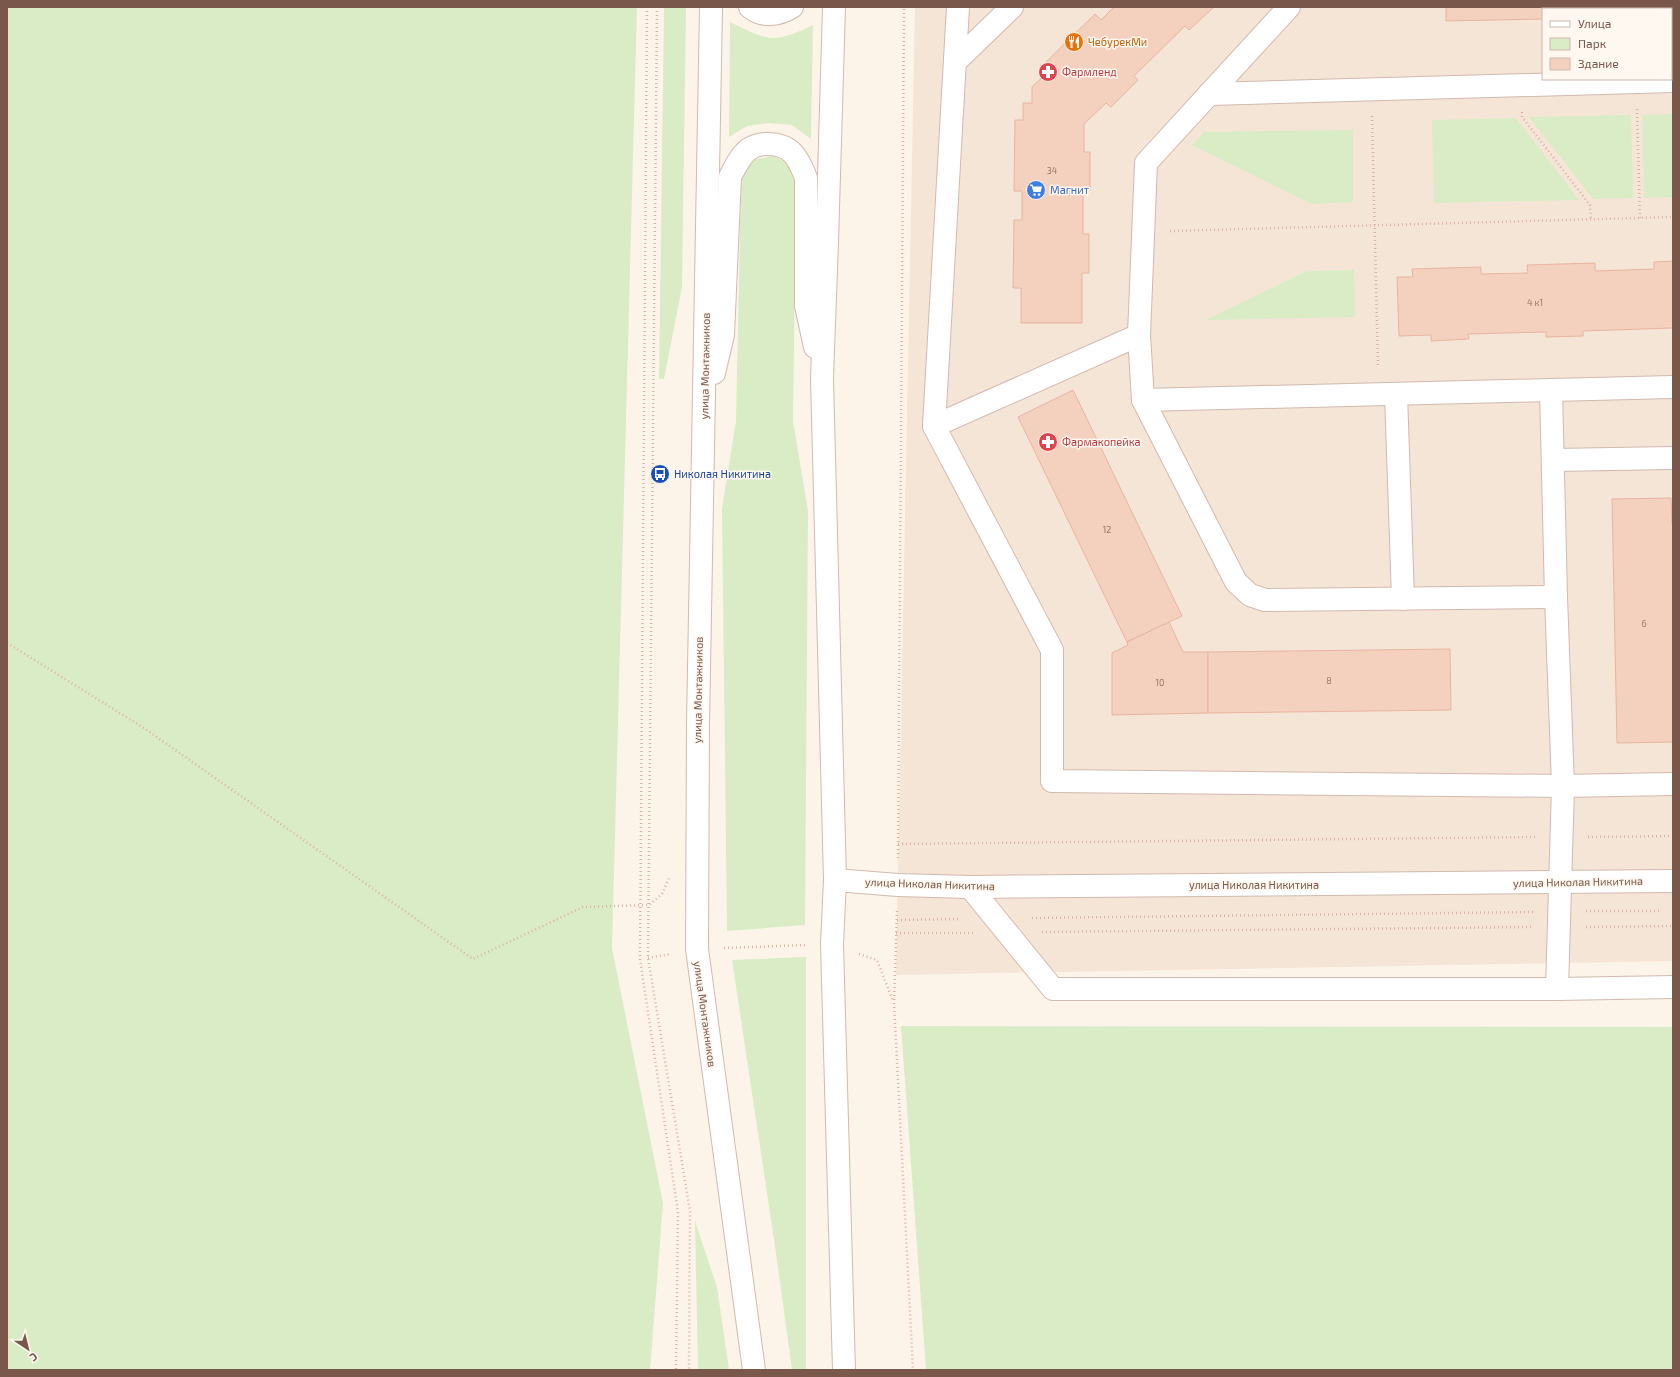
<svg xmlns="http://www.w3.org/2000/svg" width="1680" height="1377" font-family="'Exo 2',sans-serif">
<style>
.residential{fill:#f5e5d7;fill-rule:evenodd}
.green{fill:#d9ecc6}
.building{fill:#f4d0bf;stroke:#e8b49f}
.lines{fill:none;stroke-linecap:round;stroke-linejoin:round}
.minor-casing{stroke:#d1baad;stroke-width:24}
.path{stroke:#dab2a2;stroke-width:2.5;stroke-dasharray:1 3;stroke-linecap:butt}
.minor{stroke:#fff;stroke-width:22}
.labels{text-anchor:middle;stroke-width:3;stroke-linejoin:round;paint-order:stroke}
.number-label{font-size:9px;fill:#987568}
.food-label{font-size:11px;fill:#c56008;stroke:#fff8f0;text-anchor:start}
.health-label{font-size:11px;fill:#be3a42;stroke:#fff8f0;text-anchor:start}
.shop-label{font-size:11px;fill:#366cbe;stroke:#fff8f0;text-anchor:start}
.street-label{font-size:11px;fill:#7a574b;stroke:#fff8f0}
.transit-label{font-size:11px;fill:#164399;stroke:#fff8f0;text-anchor:start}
</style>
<rect width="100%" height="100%" fill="#fdf4e9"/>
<path class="residential" d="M915,7H1673V961L896,975ZM1543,9H1671V79H1543Z"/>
<g class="green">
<polygon points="7,7 637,7 612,948 663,1203 650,1370 7,1370"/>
<polygon points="664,7 686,7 682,287 664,379 659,379"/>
<path d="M730,22C742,28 761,38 774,38C787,37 801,31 813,25L811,139L792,125L770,123L747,126L729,137Z"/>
<polygon points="1673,114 1673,197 1644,198 1642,115"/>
<polygon points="1631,115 1633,198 1593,199 1529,117"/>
<polygon points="1516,118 1579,200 1434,203 1432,120"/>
<polygon points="1353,130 1353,202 1312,204 1192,145 1204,132"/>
<path d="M772,156C790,162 793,172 796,189L793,421L808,511L805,925L727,931L722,508L736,421L741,186L744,168L754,160Z"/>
<polygon points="1354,270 1355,317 1206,320 1307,271"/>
<polygon points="806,957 806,1370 792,1370 776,1253 732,960"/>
<polygon points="901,1026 1673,1027 1673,1370 926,1370"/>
<polygon points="695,1221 717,1287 729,1370 698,1370"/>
</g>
<g class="building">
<polygon points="1114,7 1214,7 1189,30 1185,26 1134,76 1138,80 1111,107 1106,103 1084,124 1084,152 1090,152 1090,190 1083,190 1083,234 1089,234 1089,273 1082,273 1082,323 1021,323 1021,288 1013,288 1014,220 1022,220 1022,191 1014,191 1015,120 1023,120 1023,103 1032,103 1032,87 1051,69 1045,63 1095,14 1101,20"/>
<polygon points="1446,7 1673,7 1673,16 1671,16 1671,9 1543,9 1543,19 1446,21"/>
<polygon points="1673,261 1673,333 1673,328 1583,331 1583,336 1546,337 1546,332 1468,334 1469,339 1431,341 1431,335 1399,336 1397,277 1413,277 1412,269 1481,267 1481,274 1528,273 1527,265 1595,263 1595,271 1654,269 1654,262"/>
<polygon points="1073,390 1182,616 1127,642 1018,417"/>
<polygon points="1671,498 1672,525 1673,525 1673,742 1617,743 1612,499"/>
<polygon points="1169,622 1183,652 1208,652 1208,713 1112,715 1112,653 1128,645 1127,642"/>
<polygon points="1450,649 1451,710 1208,713 1208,652"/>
</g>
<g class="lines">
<defs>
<g id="minor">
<polyline points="711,7 698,724 697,949 754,1370"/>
<path d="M750,7C763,18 779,15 792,7"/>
<polyline points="834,7 827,242 822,378 835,880 832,944 844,1370"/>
<polyline points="958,7 934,426 1139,335 1146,163 1289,7"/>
<polyline points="955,62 1012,7"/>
<polyline points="1209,94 1673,81"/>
<polyline points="1139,335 1143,400 1236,582 1250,595 1265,600 1556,597"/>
<path d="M714,373L723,335L730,177C735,167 740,156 749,149C754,146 762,144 767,144C791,144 798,157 806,178V306L815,347"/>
<polyline points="1396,394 1403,599"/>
<polyline points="1143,400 1551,390"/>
<polyline points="934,426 1052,650 1052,781 1563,786 1673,784"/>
<polyline points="1553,460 1673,458"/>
<polyline points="835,880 898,885 970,887 1673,881"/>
<polyline points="970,887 1053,989 1557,989 1673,987"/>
<polyline points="1557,989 1563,786 1556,597 1551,390 1673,387"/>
</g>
</defs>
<use href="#minor" class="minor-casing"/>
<g class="path">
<polyline points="647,7 640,959 678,1212 676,1370"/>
<polyline points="657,7 648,958 690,1211 689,1370"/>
<polyline points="1637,109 1640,218"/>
<polyline points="1522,112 1522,117 1590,205 1591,219"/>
<polyline points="1372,116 1378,367"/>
<polyline points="1170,231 1673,217"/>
<polyline points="7,643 144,728 473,959 583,907 649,905 662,894 669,878"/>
<polyline points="1588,837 1673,836"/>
<polyline points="898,844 1535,837"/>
<polyline points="898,858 904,7"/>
<polyline points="897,911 894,1003 913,1370"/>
<polyline points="1586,911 1659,911"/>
<polyline points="1032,918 1533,912"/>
<polyline points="897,920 961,919"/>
<polyline points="1586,927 1673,926"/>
<polyline points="1042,932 1533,927"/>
<polyline points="896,933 973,933"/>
<polyline points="724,948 805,945"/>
<polyline points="859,954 877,960 893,1001"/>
<polyline points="648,958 670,954"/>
</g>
<use href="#minor" class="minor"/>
</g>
<defs>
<symbol id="restaurant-disc" viewBox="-11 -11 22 22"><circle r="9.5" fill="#e8710a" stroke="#fff8f0"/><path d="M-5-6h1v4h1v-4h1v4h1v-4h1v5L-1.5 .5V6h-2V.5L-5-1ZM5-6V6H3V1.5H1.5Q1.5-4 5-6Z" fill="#fff"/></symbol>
<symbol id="pharmacy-disc" viewBox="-11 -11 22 22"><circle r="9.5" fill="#e0444e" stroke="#fff8f0"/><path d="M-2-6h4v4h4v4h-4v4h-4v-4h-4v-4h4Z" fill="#fff"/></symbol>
<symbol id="supermarket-disc" viewBox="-11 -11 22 22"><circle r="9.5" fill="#3f7fe0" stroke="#fff8f0"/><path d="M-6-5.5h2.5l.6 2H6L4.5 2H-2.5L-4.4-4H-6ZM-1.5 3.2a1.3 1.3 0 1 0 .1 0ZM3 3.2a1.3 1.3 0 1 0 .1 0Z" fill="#fff"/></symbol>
<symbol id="bus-disc" viewBox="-11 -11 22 22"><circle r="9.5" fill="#1a4fb4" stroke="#fff8f0"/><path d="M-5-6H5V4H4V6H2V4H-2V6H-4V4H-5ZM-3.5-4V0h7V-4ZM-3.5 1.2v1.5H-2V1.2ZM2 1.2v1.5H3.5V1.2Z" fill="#fff"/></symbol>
</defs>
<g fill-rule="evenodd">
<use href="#restaurant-disc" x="1063" y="31" width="22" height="22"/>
<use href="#pharmacy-disc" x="1037" y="61" width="22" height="22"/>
<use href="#supermarket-disc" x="1025" y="179" width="22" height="22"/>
<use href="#pharmacy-disc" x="1037" y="431" width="22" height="22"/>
<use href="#bus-disc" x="649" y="463" width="22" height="22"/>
</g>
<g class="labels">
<g class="number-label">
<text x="1052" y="174">34</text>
<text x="1535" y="306">4 к1</text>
<text x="1107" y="533">12</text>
<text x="1644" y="627">6</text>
<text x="1329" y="684">8</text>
<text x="1160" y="686">10</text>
</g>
<g class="food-label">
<text x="1088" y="46">ЧебурекМи</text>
</g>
<g class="health-label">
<text x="1062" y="76">Фармленд</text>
<text x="1062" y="446">Фармакопейка</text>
</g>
<g class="shop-label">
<text x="1050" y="194">Магнит</text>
</g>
<g class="street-label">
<text transform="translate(705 366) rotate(-89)" y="4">улица Монтажников</text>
<text transform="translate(698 690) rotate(-89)" y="4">улица Монтажников</text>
<text transform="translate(1578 882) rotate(-1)" y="4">улица Николая Никитина</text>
<text transform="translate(930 884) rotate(2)" y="4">улица Николая Никитина</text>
<text x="1254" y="889">улица Николая Никитина</text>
<text transform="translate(705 1014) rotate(82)" y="4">улица Монтажников</text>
</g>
<g class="transit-label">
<text x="674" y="478">Николая Никитина</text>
</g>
</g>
<rect width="1680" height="1377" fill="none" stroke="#7a574b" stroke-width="16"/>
<rect x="1542" y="8" width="130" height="72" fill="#fff8f0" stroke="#cab8ae"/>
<rect x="1550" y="21" width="20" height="6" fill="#ffffff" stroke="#cab8ae"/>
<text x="1578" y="28" font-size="12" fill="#7a574b">Улица</text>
<rect x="1550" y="38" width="20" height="12" fill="#d9ecc6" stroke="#cab8ae"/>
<text x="1578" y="48" font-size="12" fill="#7a574b">Парк</text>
<rect x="1550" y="58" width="20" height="12" fill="#f4d0bf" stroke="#cab8ae"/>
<text x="1578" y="68" font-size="12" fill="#7a574b">Здание</text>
<g transform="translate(28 1349) rotate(145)" stroke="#fff8f0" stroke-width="3" paint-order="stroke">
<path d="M0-3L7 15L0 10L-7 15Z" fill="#7a574b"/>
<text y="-6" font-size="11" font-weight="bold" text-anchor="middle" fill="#7a574b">С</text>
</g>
</svg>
